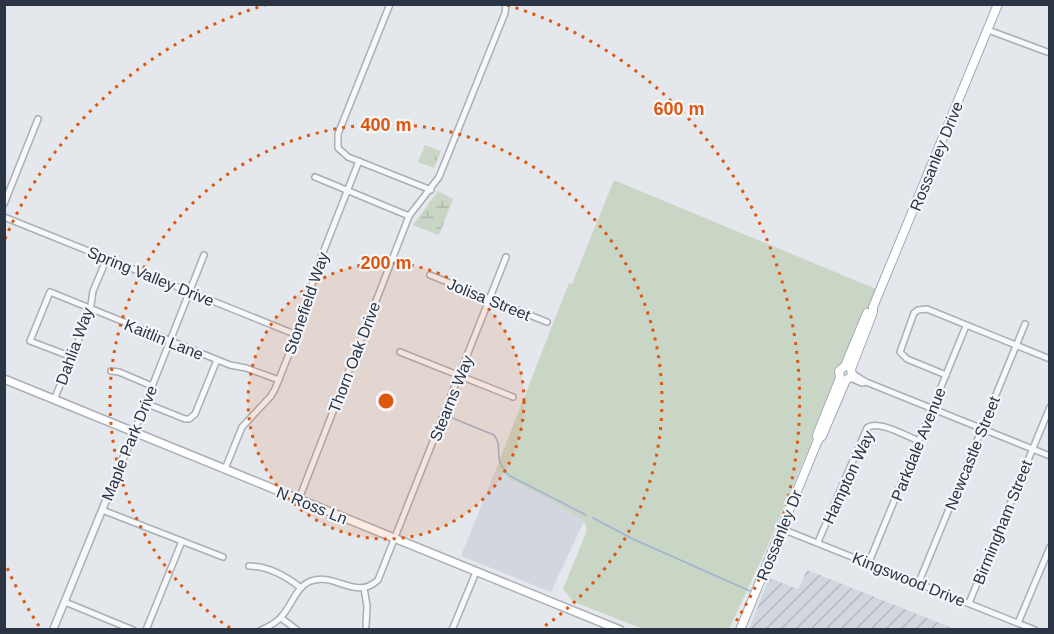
<svg xmlns="http://www.w3.org/2000/svg" width="1054" height="634" font-family="Helvetica,sans-serif">
<style>
.built{fill:#d2d6de}
.industrial{fill:url(#industrial-furrows)}
.grass{fill:url(#grass-tufts)}
.wetland{fill:url(#wetland-marsh)}
.pitch{fill:#c9d6c5}
.lines{fill:none;stroke-linecap:round;stroke-linejoin:round}
.stream{stroke:#9fb4cc;stroke-width:1.5}
.minor-casing{stroke:#a9aeb7;stroke-width:8}
.tertiary-casing{stroke:#a9aeb7;stroke-width:9}
.secondary-casing{stroke:#a9aeb7;stroke-width:10}
.primary-casing{stroke:#a3abb8;stroke-width:10}
.minor{stroke:#f7f8fa;stroke-width:5}
.tertiary{stroke:#f7f8fa;stroke-width:6}
.secondary{stroke:#fff;stroke-width:7}
.primary{stroke:#fff;stroke-width:8}
.ring{fill:none;stroke:#df570f;stroke-width:3;stroke-dasharray:3 6}
.labels{text-anchor:middle;stroke-width:4.5;stroke-linejoin:round;paint-order:stroke}
.street-label{font-size:16px;fill:#2b3445;stroke:#f4f6f9}
.centre{fill:#df570f;stroke:#f4f6f9;stroke-width:3}
.ring-label{font-size:18px;text-anchor:middle;font-weight:bold;fill:#df570f;stroke:#f4f6f9;stroke-width:4.5;stroke-linejoin:round;paint-order:stroke}
</style>
<defs>
<pattern id="industrial-furrows" width="10" height="10" patternUnits="userSpaceOnUse" patternTransform="scale(1.5)"><rect width="10" height="10" fill="#d2d6de"/><path d="M-1 1l2-2M0 10L10 0M9 11l2-2" fill="none" stroke="#b4b8c0"/></pattern>
<pattern id="grass-tufts" width="24" height="20" patternUnits="userSpaceOnUse" patternTransform="scale(1.5)"><rect width="24" height="20" fill="#c9d6c5"/><path d="M3 7l-1-3M5 7V3M7 7l1-3M15 17l-1-3M17 17v-4M19 17l1-3" fill="none" stroke="#adb8ab"/></pattern>
<pattern id="wetland-marsh" width="20" height="14" patternUnits="userSpaceOnUse" patternTransform="scale(1.5)"><rect width="20" height="14" fill="#c9d6c5"/><path d="M1 5h8M5 5V1M11 12h8M15 12V8" fill="none" stroke="#adb8ab"/></pattern>
</defs>
<rect width="100%" height="100%" fill="#e4e7ec"/>
<polygon class="built" points="496,469 510,480 550,500 584,521 551,592 461,556"/>
<polygon class="industrial" points="807,570 955,629 749,629 769,578 798,589"/>
<polygon class="grass" points="425,145 441,151 434,168 418,162"/>
<polygon class="wetland" points="438,191 453,199 439,235 413,225"/>
<polygon class="pitch" points="614,180 876,289 765,552 729,629 643,629 574,602 563,589 587,530 584,521 550,500 510,480 496,469 569,283 572,284"/>
<g class="lines">
<g class="stream">
<path d="M450,417L494,435C505,449 490,457 510,476L586,515"/>
<polyline points="593,518 633,539 750,591"/>
</g>
<defs>
<g id="minor">
<polyline points="390,4 338,134 338,148 348,157 431,190"/>
<polyline points="988,30 1050,53"/>
<polyline points="315,177 409,216"/>
<polyline points="4,204 38,119"/>
<polyline points="4,217 297,335"/>
<polyline points="430,275 547,322"/>
<polyline points="400,352 513,397"/>
<polyline points="72,357 30,341 50,292 230,365 246,368 279,380"/>
<polyline points="111,371 119,372 152,386"/>
<polyline points="852,373 866,382"/>
<polyline points="946,375 907,359 900,352 914,313 918,310 927,309 1050,359"/>
<polyline points="850,378 862,383 866,382 1050,456"/>
<polyline points="54,400 90,312 93,291 107,258"/>
<polyline points="145,403 185,419 189,419 195,414 217,360"/>
<polyline points="134,432 204,255"/>
<polyline points="225,469 242,427 271,396 275,389 309,304 313,278 359,161"/>
<polyline points="299,499 409,216 439,177 505,13 506,4"/>
<polyline points="102,510 223,557"/>
<polyline points="782,529 1035,630"/>
<path d="M818,542L867,428C877,419 906,436 919,441"/>
<polyline points="869,562 966,326"/>
<path d="M249,566C268,566 286,576 301,588"/>
<polyline points="919,582 1025,324"/>
<polyline points="364,588 367,606 366,626"/>
<polyline points="65,602 133,630"/>
<polyline points="969,603 1050,407"/>
<polyline points="281,618 297,630"/>
<polyline points="1018,623 1050,547"/>
<polyline points="146,630 182,541"/>
<path d="M261,630C268,627 276,623 281,617C292,606 296,586 311,581C335,572 356,601 378,580L506,257"/>
<polyline points="452,630 476,572"/>
</g>
<polyline id="tertiary" points="53,630 134,432"/>
<polyline id="secondary" points="4,379 620,630"/>
<g id="primary">
<polyline points="818,440 817,435 840,378 839,371 845,366 867,313"/>
<polyline points="740,630 818,440 822,436 846,380 852,376 851,369 873,312 873,307 998,4"/>
</g>
</defs>
<use href="#minor" class="minor-casing"/>
<use href="#tertiary" class="tertiary-casing"/>
<use href="#secondary" class="secondary-casing"/>
<use href="#primary" class="primary-casing"/>
<use href="#minor" class="minor"/>
<use href="#tertiary" class="tertiary"/>
<use href="#secondary" class="secondary"/>
<use href="#primary" class="primary"/>
</g>
<circle cx="386" cy="401" r="138" fill="#df570f" fill-opacity=".12"/>
<g class="ring">
<circle cx="386" cy="401" r="138"/>
<path d="M230 628A276 276 0 1 1 542 628"/>
<path d="M39 626A414 414 0 0 1 5 563M5 239A414 414 0 0 1 265 5M507 5A414 414 0 0 1 733 626"/>
</g>
<g class="labels">
<g class="street-label">
<text transform="translate(936 156) rotate(-68)" y="6">Rossanley Drive</text>
<text transform="translate(151 276) rotate(22)" y="6">Spring Valley Drive</text>
<text transform="translate(489 299) rotate(22)" y="6">Jolisa Street</text>
<text transform="translate(306 303) rotate(-71)" y="6">Stonefield Way</text>
<text transform="translate(164 339) rotate(22)" y="6">Kaitlin Lane</text>
<text transform="translate(74 346) rotate(-70)" y="6">Dahlia Way</text>
<text transform="translate(354 357) rotate(-69)" y="6">Thorn Oak Drive</text>
<text transform="translate(451 398) rotate(-68)" y="6">Stearns Way</text>
<text transform="translate(129 443) rotate(-68)" y="6">Maple Park Drive</text>
<text transform="translate(918 444) rotate(-68)" y="6">Parkdale Avenue</text>
<text transform="translate(972 453) rotate(-68)" y="6">Newcastle Street</text>
<text transform="translate(848 477) rotate(-65)" y="6">Hampton Way</text>
<text transform="translate(312 505) rotate(22)" y="6">N Ross Ln</text>
<text transform="translate(1002 522) rotate(-68)" y="6">Birmingham Street</text>
<text transform="translate(779 535) rotate(-68)" y="6">Rossanley Dr</text>
<text transform="translate(909 579) rotate(22)" y="6">Kingswood Drive</text>
</g>
</g>
<circle cx="386" cy="401" r="9" class="centre"/>
<g class="ring-label">
<text x="679" y="115">600 m</text>
<text x="386" y="131">400 m</text>
<text x="386" y="269">200 m</text>
</g>
<rect width="1054" height="634" fill="none" stroke="#2b3445" stroke-width="12"/>
</svg>
